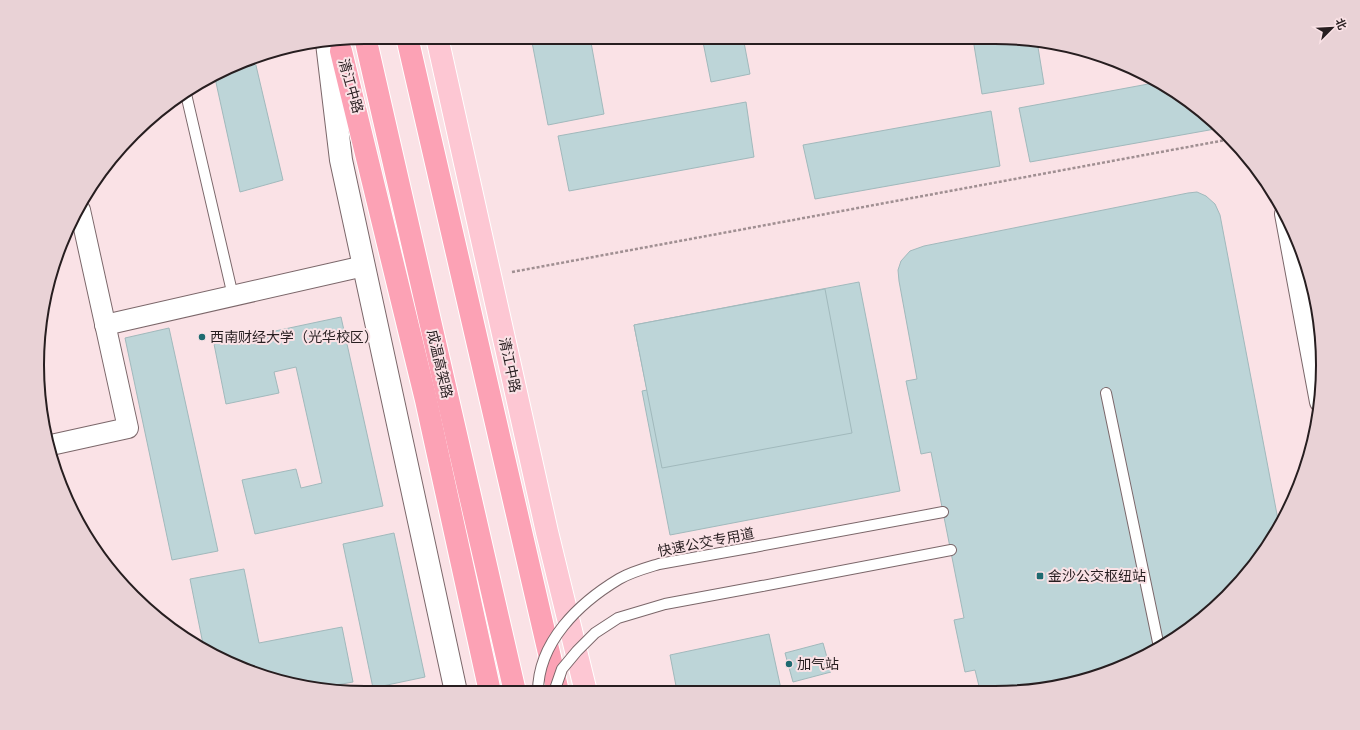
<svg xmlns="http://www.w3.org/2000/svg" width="1360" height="730" font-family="Figtree,'Noto Sans SC',sans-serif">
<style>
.building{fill:#bdd5d8;stroke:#a1b9bc}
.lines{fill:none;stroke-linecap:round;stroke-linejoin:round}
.lane-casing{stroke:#7b676a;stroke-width:12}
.street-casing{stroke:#7b676a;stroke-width:22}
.secondary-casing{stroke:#7b676a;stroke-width:24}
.primary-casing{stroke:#fff;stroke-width:24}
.highway-casing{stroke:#fff;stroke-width:24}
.path{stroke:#a08f92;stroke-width:2.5;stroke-dasharray:3 2;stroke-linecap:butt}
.lane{stroke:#fff;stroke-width:10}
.street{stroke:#fff;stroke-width:20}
.secondary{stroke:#fff;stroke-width:22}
.primary{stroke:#fdc7d3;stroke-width:22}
.highway{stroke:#fca2b5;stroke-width:22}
.lane-bridge-casing{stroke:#7b676a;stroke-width:12;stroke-linecap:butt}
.lane-bridge{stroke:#fff;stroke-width:10}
.poi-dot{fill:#1e6a70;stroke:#fae2e6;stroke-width:1.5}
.labels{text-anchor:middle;stroke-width:4;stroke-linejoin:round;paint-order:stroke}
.street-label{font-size:14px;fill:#271e20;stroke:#fae2e6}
.poi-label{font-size:14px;fill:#271e20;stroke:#fae2e6;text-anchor:start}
.rim{fill:none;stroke:#271e20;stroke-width:2}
</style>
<rect width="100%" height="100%" fill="#fae2e6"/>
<g class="building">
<polygon points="531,37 590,37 604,114 548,125"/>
<polygon points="702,37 743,37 750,74 711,82"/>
<polygon points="940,38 1016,38 1037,41 1044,84 982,94 973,39 941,44"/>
<polygon points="254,57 283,180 240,192 215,78"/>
<polygon points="1159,82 1195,105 1214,123 1215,129 1030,162 1019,108"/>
<polygon points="746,102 754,157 569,191 558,136"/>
<polygon points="991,111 1000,166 815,199 803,145"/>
<polygon points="1197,192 1206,196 1215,204 1220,215 1279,525 1241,581 1177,638 1120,668 1038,690 980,690 975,670 965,672 954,620 964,618 943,512 931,452 921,454 906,381 917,379 899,281 898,270 901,261 910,251 924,246 1188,193"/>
<polygon points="859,282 900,491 670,535 642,391 647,390 634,325"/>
<polygon points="825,289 852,433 662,468 634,325"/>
<polygon points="341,317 383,506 255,534 242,480 296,469 301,488 322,483 296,367 274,372 279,393 226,404 214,344"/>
<polygon points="169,328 218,551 172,560 125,338"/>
<polygon points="394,533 425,677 373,688 343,544"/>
<polygon points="244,569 259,643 342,627 353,682 320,688 280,682 220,659 204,649 190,579"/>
<polygon points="769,634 781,689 773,691 677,691 670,655"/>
<polygon points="823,643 831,672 793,682 785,653"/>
</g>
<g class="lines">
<defs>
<g id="lane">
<polyline points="186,94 233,296"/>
<polyline points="1106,393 1159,647"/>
<polyline points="754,547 943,512"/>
<polyline points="762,586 951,550"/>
</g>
<g id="street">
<polyline points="1285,214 1320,402"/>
<polyline points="105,325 364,266"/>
<polyline points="51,445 128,428 80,210"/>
</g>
<polyline id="secondary" points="327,43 341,160 456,692"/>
<polyline id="primary" points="437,37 547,532 586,692"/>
<g id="highway">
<polyline points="365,37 515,692"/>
<polyline points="407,37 558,692"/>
<polyline points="341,51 426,400 490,692"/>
</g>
</defs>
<use href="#lane" class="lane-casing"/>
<use href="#street" class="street-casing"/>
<use href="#secondary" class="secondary-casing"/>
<use href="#primary" class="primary-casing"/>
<use href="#highway" class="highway-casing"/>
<polyline class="path" points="512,272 1231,139"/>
<use href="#lane" class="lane"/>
<use href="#street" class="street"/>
<use href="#secondary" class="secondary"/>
<use href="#primary" class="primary"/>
<use href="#highway" class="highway"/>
<defs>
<g id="lane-bridge">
<path d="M538,692C538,642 579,603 619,579C631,572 646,568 659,564L754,547"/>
<polyline points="554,692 562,669 577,651 595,633 618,618 665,604 762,586"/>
</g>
</defs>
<use href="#lane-bridge" class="lane-bridge-casing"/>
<use href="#lane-bridge" class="lane-bridge"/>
</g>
<g class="poi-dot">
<circle cx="202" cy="337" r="4"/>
<rect x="1036" y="572" width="8" height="8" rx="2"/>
<circle cx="789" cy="664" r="4"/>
</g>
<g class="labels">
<g class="street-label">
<text transform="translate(351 86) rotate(74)" y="5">清江中路</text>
<text transform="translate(440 364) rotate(77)" y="5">成温高架路</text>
<text transform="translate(510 365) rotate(78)" y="5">清江中路</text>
<text transform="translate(706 542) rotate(-11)" y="5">快速公交专用道</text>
</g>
<g class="poi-label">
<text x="210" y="342">西南财经大学（光华校区）</text>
<text x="1048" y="581">金沙公交枢纽站</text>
<text x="797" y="669">加气站</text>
</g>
</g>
<path d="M0 0H1360V730H0ZM365 44H995A321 321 0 0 1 1316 365V365A321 321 0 0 1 995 686H365A321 321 0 0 1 44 365V365A321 321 0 0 1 365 44Z" fill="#e9d2d6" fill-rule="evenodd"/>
<path class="rim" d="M365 44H995A321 321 0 0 1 1316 365V365A321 321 0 0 1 995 686H365A321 321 0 0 1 44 365V365A321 321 0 0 1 365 44Z"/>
<g transform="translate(1332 28) rotate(66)" stroke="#fae2e6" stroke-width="3" paint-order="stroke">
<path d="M0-3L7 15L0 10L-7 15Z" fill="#271e20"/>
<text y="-6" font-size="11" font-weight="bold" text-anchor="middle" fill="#271e20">北</text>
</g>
</svg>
